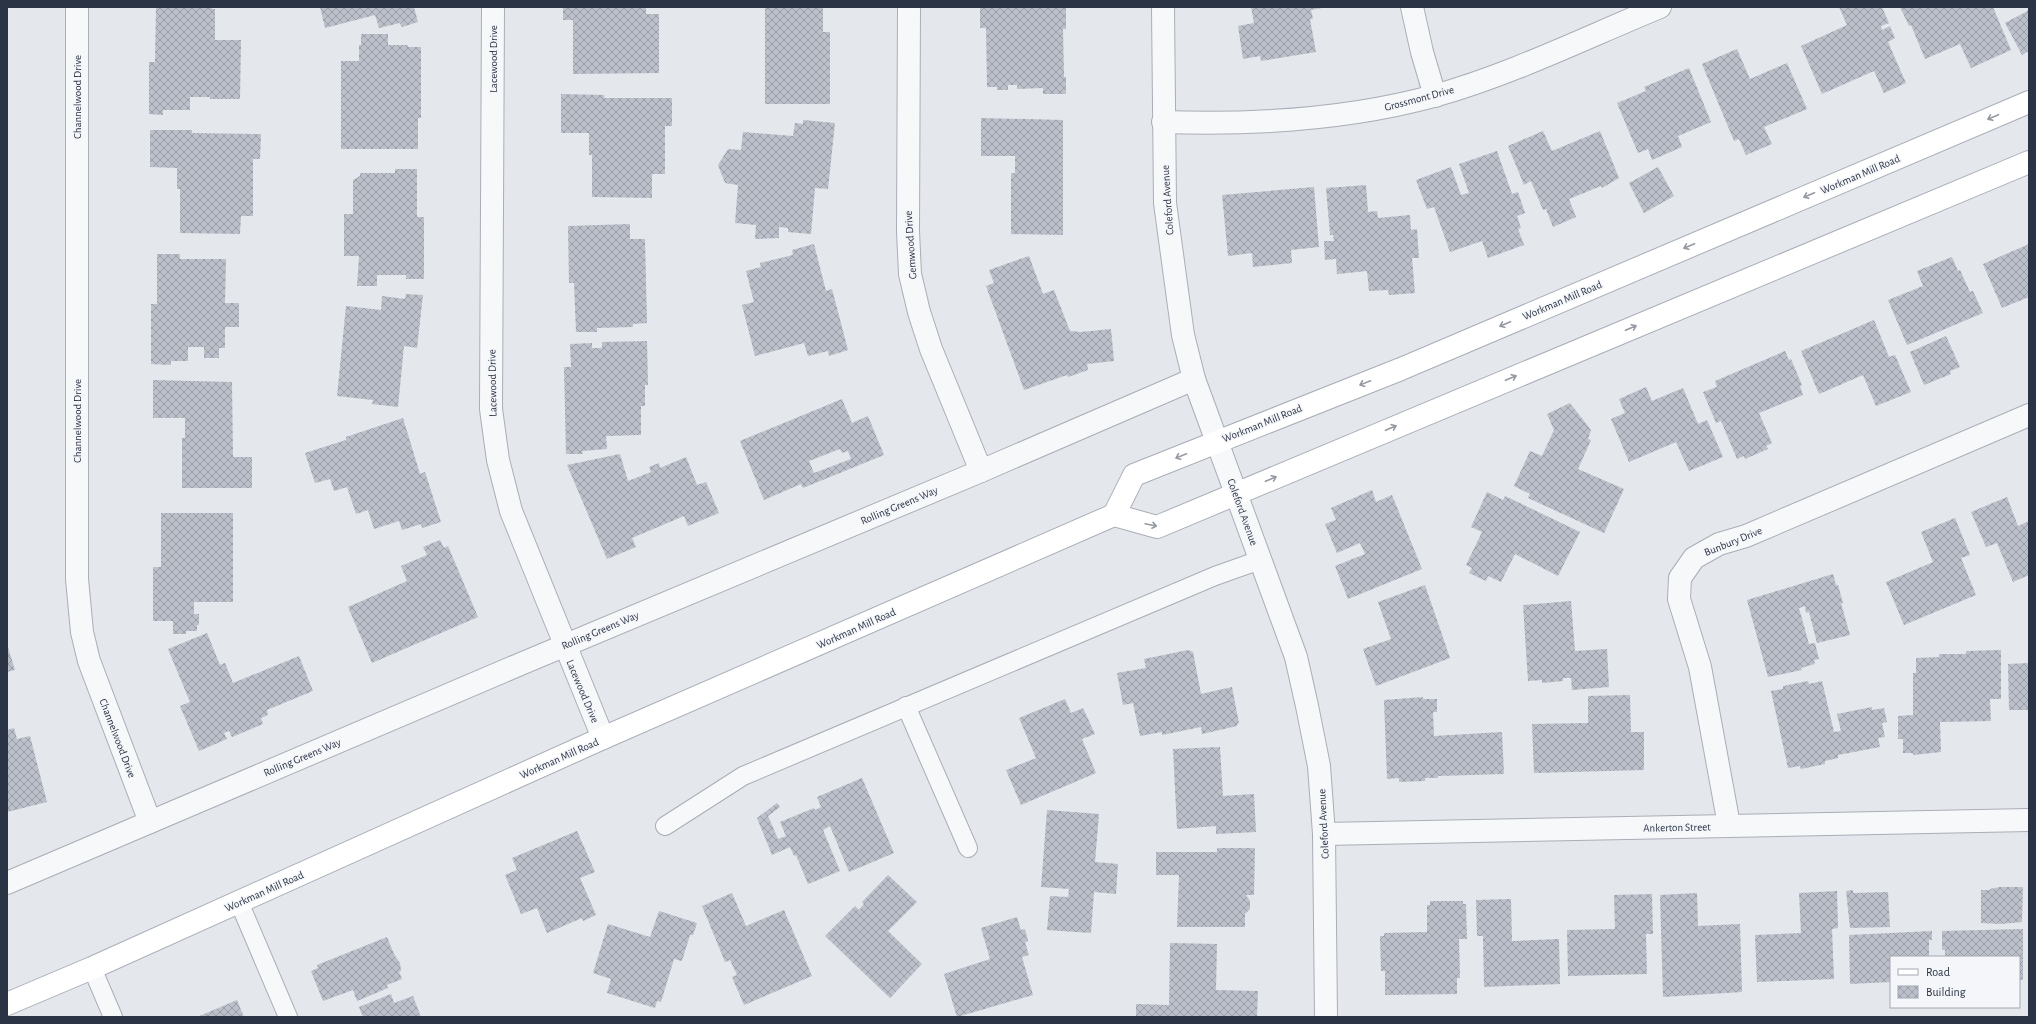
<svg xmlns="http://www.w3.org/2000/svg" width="2036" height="1024" font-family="'Alegreya Sans',sans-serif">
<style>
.building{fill:url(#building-cross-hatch);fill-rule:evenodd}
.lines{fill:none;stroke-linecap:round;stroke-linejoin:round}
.lane-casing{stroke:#a9aeb7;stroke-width:20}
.street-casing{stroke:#a9aeb7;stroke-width:24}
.secondary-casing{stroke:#a9aeb7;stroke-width:24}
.lane{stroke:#f7f8fa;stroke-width:18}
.street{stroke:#f7f8fa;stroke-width:22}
.secondary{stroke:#fff;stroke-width:22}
.oneway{stroke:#959aa2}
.labels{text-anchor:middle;stroke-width:3;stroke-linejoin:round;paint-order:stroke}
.street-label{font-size:11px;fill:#2b3445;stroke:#f4f6f9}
</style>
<defs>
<pattern id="building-cross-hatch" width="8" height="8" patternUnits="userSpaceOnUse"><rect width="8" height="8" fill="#bbc0ca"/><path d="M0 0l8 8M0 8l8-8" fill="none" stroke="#989da6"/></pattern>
</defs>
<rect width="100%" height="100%" fill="#e4e7ec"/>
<g class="building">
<polygon points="156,7 212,7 212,9 215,9 215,40 241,40 240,99 210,99 210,97 190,97 190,110 163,110 163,115 149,114 149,62 155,62"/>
<polygon points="320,7 414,7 418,22 402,27 400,23 379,28 375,15 325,28"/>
<polygon points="563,7 646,7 646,14 659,14 659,73 573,74 573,20 563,20"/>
<polygon points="765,7 823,7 823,32 830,32 830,104 765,104"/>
<polygon points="980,7 1066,7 1066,29 1063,29 1064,77 1066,77 1066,94 1043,94 1043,88 1017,89 1017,85 1008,85 1008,90 997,90 997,87 987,87 986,28 980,28"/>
<polygon points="1251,7 1327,7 1311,10 1313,19 1310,19 1316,52 1261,61 1260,56 1243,59 1238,26 1254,23"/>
<polygon points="1839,7 1882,7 1889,23 1881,26 1882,30 1890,26 1895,38 1888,42 1906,83 1884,93 1874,71 1822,94 1801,46 1847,25"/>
<polygon points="1900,7 1993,7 2011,50 1971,68 1960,44 1925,59 1911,25 1909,26"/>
<polygon points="2029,10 2029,51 2022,55 2005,23"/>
<polygon points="361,34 388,34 388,45 408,45 408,47 421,47 421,118 418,118 418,149 341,149 341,61 359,61 359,45 361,45"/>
<polygon points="1737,49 1750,79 1787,63 1807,109 1764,127 1772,144 1746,155 1739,139 1734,141 1702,64"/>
<polygon points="1689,68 1711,122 1678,136 1682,147 1652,160 1648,149 1638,153 1617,103 1646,91 1644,87"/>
<polygon points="561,94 604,95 604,98 672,98 672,126 665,126 665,174 652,174 652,198 592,197 592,155 589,155 589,133 561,133"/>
<polygon points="981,118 1063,120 1063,235 1011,234 1011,173 1015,173 1015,156 981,156"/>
<polygon points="803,120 835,123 828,189 815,188 811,234 788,232 788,228 779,227 779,238 755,239 756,225 735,223 738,185 725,183 718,165 728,149 741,150 743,132 793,136 795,123 803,124"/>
<polygon points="150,130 192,130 192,133 261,134 260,159 253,159 253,216 241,216 240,234 180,233 180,189 177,189 177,168 150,167"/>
<polygon points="1543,131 1552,151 1600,131 1619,178 1602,188 1601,186 1569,199 1576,217 1553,227 1546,209 1543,210 1531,181 1524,185 1508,146"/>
<polygon points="1497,151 1512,194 1518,192 1525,213 1517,216 1521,228 1518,229 1524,245 1488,258 1482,241 1450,252 1434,207 1427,209 1416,180 1451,167 1461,195 1469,193 1459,164"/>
<polygon points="1658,167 1674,196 1644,213 1629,183"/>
<polygon points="395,169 417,169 417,217 424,217 424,279 406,279 406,275 377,275 377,286 357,286 359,256 344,256 344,214 353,214 353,180 360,176 360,173 395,173"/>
<polygon points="1366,185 1368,212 1377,211 1378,218 1410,215 1411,230 1417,229 1419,258 1412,258 1415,293 1389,295 1388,290 1369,291 1367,271 1337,274 1336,259 1325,260 1324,241 1334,241 1333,235 1330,235 1326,188"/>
<polygon points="1314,187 1319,247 1291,250 1292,263 1253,267 1252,253 1228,256 1222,195"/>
<polygon points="630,224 630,239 645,239 647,323 633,324 633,327 597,328 597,332 576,332 574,283 569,283 568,226"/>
<polygon points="814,244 826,291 832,289 848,350 829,356 828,351 808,356 804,343 755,356 742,305 754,302 746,271 761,267 760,263 793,255 792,250"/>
<polygon points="2029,244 2029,297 2002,308 1983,264"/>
<polygon points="157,254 180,254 180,259 226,259 225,303 239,303 239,327 225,327 225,348 219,348 219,358 204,358 204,347 188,347 188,361 171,361 171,365 151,364 151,304 157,304"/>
<polygon points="1029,256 1043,294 1054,290 1070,331 1081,332 1111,329 1114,361 1087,364 1088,370 1068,377 1067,375 1024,390 986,286 994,283 989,270"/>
<polygon points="1952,257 1958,271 1960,270 1970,292 1973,291 1983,313 1907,345 1888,300 1923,286 1917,271"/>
<polygon points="406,294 423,295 417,348 404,346 398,407 372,404 373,400 337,396 346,306 381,310 382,296 405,299"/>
<polygon points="1874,320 1889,357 1895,355 1911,392 1876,406 1863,375 1819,394 1801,351"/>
<polygon points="1946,336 1960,367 1950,371 1951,374 1924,385 1910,352"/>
<polygon points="647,341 648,385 645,385 645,406 641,406 641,435 606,436 607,449 582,451 583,454 566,454 564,367 571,367 570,344 592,343 592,348 602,348 602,342"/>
<polygon points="1785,351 1789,360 1791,359 1802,385 1800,386 1803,395 1759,413 1772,443 1766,446 1768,449 1745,459 1744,456 1737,459 1721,421 1716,423 1703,392 1717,387 1715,381"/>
<polygon points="153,380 232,382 233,457 252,457 252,488 182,488 182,438 185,438 185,418 153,418"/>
<polygon points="1646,387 1652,401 1683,388 1698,424 1707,420 1723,457 1689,471 1676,442 1629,462 1611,419 1625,413 1619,399"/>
<path d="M842,399L852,423L868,416L884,455L803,488L801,484L764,500L740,441ZM840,449L842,453L848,451L851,459L814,473L809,461Z"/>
<polygon points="1570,403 1591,430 1588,439 1591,440 1578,469 1624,489 1604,533 1528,498 1530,494 1514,486 1530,451 1542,456 1554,430 1547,414"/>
<polygon points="403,418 420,474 425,472 441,522 422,528 421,524 402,530 399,521 374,529 368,510 356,514 347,487 334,491 330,479 315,483 305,453 346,440 346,437"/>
<polygon points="620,454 628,481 651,472 649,467 659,463 660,468 686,457 697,485 706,482 719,513 688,526 684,516 632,538 636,547 607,559 567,465"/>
<polygon points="1372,490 1376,502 1392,495 1422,569 1348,599 1335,566 1365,554 1360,543 1337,553 1325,524 1336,520 1331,508"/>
<polygon points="1487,492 1503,500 1505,496 1580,532 1558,576 1515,554 1501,582 1488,576 1486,581 1469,573 1472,568 1466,565 1482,532 1471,527"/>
<polygon points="2007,497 2018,526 2029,521 2029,575 2013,582 1997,543 1986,547 1971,512"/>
<polygon points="161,513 233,513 233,602 194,602 194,614 199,614 199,625 197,625 197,631 186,631 186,634 173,634 173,621 153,621 153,567 161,567"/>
<polygon points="1955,518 1970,555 1961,558 1976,595 1904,625 1886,582 1933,562 1921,532"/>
<polygon points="440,540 444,548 448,546 478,617 372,663 348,607 407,581 401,566 427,555 423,547"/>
<polygon points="1833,574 1836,585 1838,585 1843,603 1841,603 1850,635 1817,643 1809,612 1806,613 1805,606 1799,608 1809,644 1815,643 1819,659 1814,660 1815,664 1801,668 1802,670 1768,677 1747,600"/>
<polygon points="1425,585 1450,658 1376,686 1363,649 1391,639 1378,602"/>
<polygon points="1571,601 1575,651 1607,649 1609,687 1572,690 1571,678 1563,678 1563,681 1542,683 1542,680 1528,681 1523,605"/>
<polygon points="207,633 220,665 225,663 233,683 299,656 313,691 267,710 268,715 261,718 263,724 232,737 229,731 224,733 227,739 199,751 180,706 190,702 168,649"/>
<polygon points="7,644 15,670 7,672"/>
<polygon points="1188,650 1193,652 1201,694 1232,687 1239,723 1237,724 1237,726 1202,734 1201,727 1162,735 1162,732 1140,736 1133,703 1123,705 1117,673 1146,668 1144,659"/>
<polygon points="2001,650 2001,699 1990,699 1991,721 1940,722 1941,752 1913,755 1913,753 1903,753 1903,739 1898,739 1898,716 1913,715 1913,673 1916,673 1916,658 1939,657 1939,654 1966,654 1966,651"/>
<polygon points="2029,663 2029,710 2009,710 2008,664"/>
<polygon points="1808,681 1809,684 1822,681 1834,732 1841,731 1837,714 1872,707 1872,710 1884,708 1887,722 1882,723 1885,737 1878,738 1880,747 1838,755 1838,758 1825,761 1825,764 1801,769 1800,766 1788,768 1771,691 1783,689 1783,686"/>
<polygon points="1630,695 1631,732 1644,732 1644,770 1534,773 1532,724 1588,723 1588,696"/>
<polygon points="1423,697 1423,699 1437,699 1437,712 1433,712 1434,736 1502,732 1504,774 1438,776 1438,778 1425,778 1425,781 1399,782 1399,778 1387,779 1384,700"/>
<polygon points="1065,699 1071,713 1083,708 1095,734 1082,739 1096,773 1021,805 1006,770 1036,758 1019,718"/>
<polygon points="14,728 17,739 30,736 47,802 7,812 7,730"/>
<polygon points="1220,747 1223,796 1254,794 1256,832 1216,834 1216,826 1177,829 1173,749"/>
<polygon points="862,778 894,853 849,872 830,826 823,830 840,871 808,884 796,855 794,856 790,847 772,855 757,818 777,803 780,807 768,816 778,839 786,836 780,822 814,808 815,810 821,807 817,797"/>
<polygon points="1047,810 1099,814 1095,862 1118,864 1116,894 1094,892 1091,933 1047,930 1050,896 1068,897 1069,889 1041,887"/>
<polygon points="577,831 595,872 580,878 596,915 583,921 582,918 547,933 537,908 521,914 505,875 517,870 512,858"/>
<polygon points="1217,848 1255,848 1254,895 1246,895 1250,901 1250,909 1245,914 1245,927 1177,927 1179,875 1156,875 1156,852 1217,852"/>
<polygon points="888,875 917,902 888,931 922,964 890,998 825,936 855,906 859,910 864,904 862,902"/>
<polygon points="2000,887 2023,887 2022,922 2001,924 1981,923 1981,890 1990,890 1990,889"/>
<polygon points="1853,890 1853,893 1888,892 1890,927 1850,928 1846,891"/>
<polygon points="1837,891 1838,928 1832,929 1834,979 1757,982 1755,935 1801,933 1799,893"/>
<polygon points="732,893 746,926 784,910 812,976 744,1005 732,977 737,975 730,960 725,962 702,906"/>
<polygon points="1697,893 1698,926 1740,924 1742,992 1663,997 1660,895"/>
<polygon points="1652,894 1653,934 1646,934 1647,974 1568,976 1567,930 1615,929 1614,895"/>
<polygon points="1511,899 1512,941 1559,939 1560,984 1484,987 1483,936 1477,936 1476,900"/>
<polygon points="1430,901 1463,901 1463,904 1466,904 1467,939 1459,939 1460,978 1457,978 1457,994 1385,995 1385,971 1381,971 1380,936 1384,936 1384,933 1427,932 1427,905 1430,905"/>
<polygon points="659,911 697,923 693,935 690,935 682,961 674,959 661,1002 657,1001 655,1008 607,993 611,979 593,973 608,924 650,937"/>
<polygon points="1017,917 1021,930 1025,929 1028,941 1025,942 1029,955 1022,957 1033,995 957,1017 944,974 990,959 981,928"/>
<polygon points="2023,929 2023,980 2019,980 2019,957 1945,957 1945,950 1942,950 1942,931"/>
<polygon points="1932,931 1932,940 1929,940 1929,957 1891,957 1891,982 1850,984 1849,935"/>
<polygon points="387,937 394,954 400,963 401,971 399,972 402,979 387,985 388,988 357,1001 353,990 323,1001 311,971 318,968 317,965"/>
<polygon points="1170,943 1217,944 1216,990 1258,991 1257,1017 1136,1017 1136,1004 1169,1005"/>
<polygon points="391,994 394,1003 413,996 421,1017 363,1017 359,1007"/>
<polygon points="237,1000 244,1017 197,1017"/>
</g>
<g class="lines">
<defs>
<g id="lane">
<polyline points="906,706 968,848"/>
<polyline points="665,826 743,776 1215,576 1260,560"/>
<polyline points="239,902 288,1017"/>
<polyline points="92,968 113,1017"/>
</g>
<g id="street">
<polyline points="77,7 77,579 82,632 89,661 150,822"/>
<polyline points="493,7 491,409 498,460 511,511 603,738"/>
<polyline points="909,7 908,231 910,274 919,312 931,349 981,471"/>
<polyline points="1163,7 1165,203 1183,335 1194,379 1296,657 1307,706 1319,766 1324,834 1326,1017"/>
<polyline points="1412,7 1422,52 1435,96"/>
<path d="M1163,122C1254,125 1346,120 1434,96C1510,75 1587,37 1660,7"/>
<polyline points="1729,825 1700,667 1679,599 1680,578 1694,558 1719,544 1746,536 2029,415"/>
<polyline points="1324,834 2029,820"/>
<polyline points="7,883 523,663 981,471 1194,379"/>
</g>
<g id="secondary">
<polyline points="1114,515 1134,475 1401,369 2029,102"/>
<polyline points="7,1004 92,968 603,738 1114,515 1157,527 2029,162"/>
</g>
</defs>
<use href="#lane" class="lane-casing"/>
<use href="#street" class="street-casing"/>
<use href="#secondary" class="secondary-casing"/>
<use href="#lane" class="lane"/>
<use href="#street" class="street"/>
<use href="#secondary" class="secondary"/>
</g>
<defs><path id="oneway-shaft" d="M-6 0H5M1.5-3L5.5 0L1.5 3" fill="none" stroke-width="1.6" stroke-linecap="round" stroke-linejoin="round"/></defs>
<g class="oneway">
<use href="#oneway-shaft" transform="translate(1993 117) rotate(157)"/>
<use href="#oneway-shaft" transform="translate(1809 195) rotate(157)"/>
<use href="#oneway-shaft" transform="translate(1689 246) rotate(157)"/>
<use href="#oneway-shaft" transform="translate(1505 324) rotate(157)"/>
<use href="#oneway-shaft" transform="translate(1631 328) rotate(-23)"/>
<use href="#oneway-shaft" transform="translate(1511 378) rotate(-23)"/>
<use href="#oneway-shaft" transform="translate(1365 383) rotate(158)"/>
<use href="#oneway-shaft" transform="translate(1391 428) rotate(-23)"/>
<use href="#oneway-shaft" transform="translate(1181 456) rotate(158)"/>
<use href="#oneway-shaft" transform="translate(1271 479) rotate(-23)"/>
<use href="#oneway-shaft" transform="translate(1151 525) rotate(12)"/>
</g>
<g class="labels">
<g class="street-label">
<text transform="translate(493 59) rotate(-90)" y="4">Lacewood Drive</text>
<text transform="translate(77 97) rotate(-90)" y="4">Channelwood Drive</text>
<text transform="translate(1419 98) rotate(-15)" y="4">Grossmont Drive</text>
<text transform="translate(1860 174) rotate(-23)" y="4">Workman Mill Road</text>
<text transform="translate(1167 200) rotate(-94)" y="4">Coleford Avenue</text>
<text transform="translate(910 245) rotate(-94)" y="4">Gemwood Drive</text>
<text transform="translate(1562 300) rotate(-23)" y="4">Workman Mill Road</text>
<text transform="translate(492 383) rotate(-91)" y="4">Lacewood Drive</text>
<text transform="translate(77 421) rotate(-90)" y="4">Channelwood Drive</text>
<text transform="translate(1262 423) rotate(-22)" y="4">Workman Mill Road</text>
<text transform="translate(899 505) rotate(-23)" y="4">Rolling Greens Way</text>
<text transform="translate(1243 512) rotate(70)" y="4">Coleford Avenue</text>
<text transform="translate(1733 541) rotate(-22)" y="4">Bunbury Drive</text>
<text transform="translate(856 628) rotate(-24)" y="4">Workman Mill Road</text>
<text transform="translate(600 630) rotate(-23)" y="4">Rolling Greens Way</text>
<text transform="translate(583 691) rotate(67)" y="4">Lacewood Drive</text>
<text transform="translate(118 738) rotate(69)" y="4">Channelwood Drive</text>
<text transform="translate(302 757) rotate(-23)" y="4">Rolling Greens Way</text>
<text transform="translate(559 758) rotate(-24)" y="4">Workman Mill Road</text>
<text transform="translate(1323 824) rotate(-93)" y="4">Coleford Avenue</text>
<text transform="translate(1677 827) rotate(-1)" y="4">Ankerton Street</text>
<text transform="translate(264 891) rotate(-24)" y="4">Workman Mill Road</text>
</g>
</g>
<rect width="2036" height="1024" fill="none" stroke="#2b3445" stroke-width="16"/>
<rect x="1890" y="956" width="130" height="52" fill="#f4f6f9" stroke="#a4a8b1"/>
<rect x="1898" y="969" width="20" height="6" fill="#ffffff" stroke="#a4a8b1"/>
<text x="1926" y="976" font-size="12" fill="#2b3445">Road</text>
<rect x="1898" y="986" width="20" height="12" fill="url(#building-cross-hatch)" stroke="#a4a8b1"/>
<text x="1926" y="996" font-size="12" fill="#2b3445">Building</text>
</svg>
